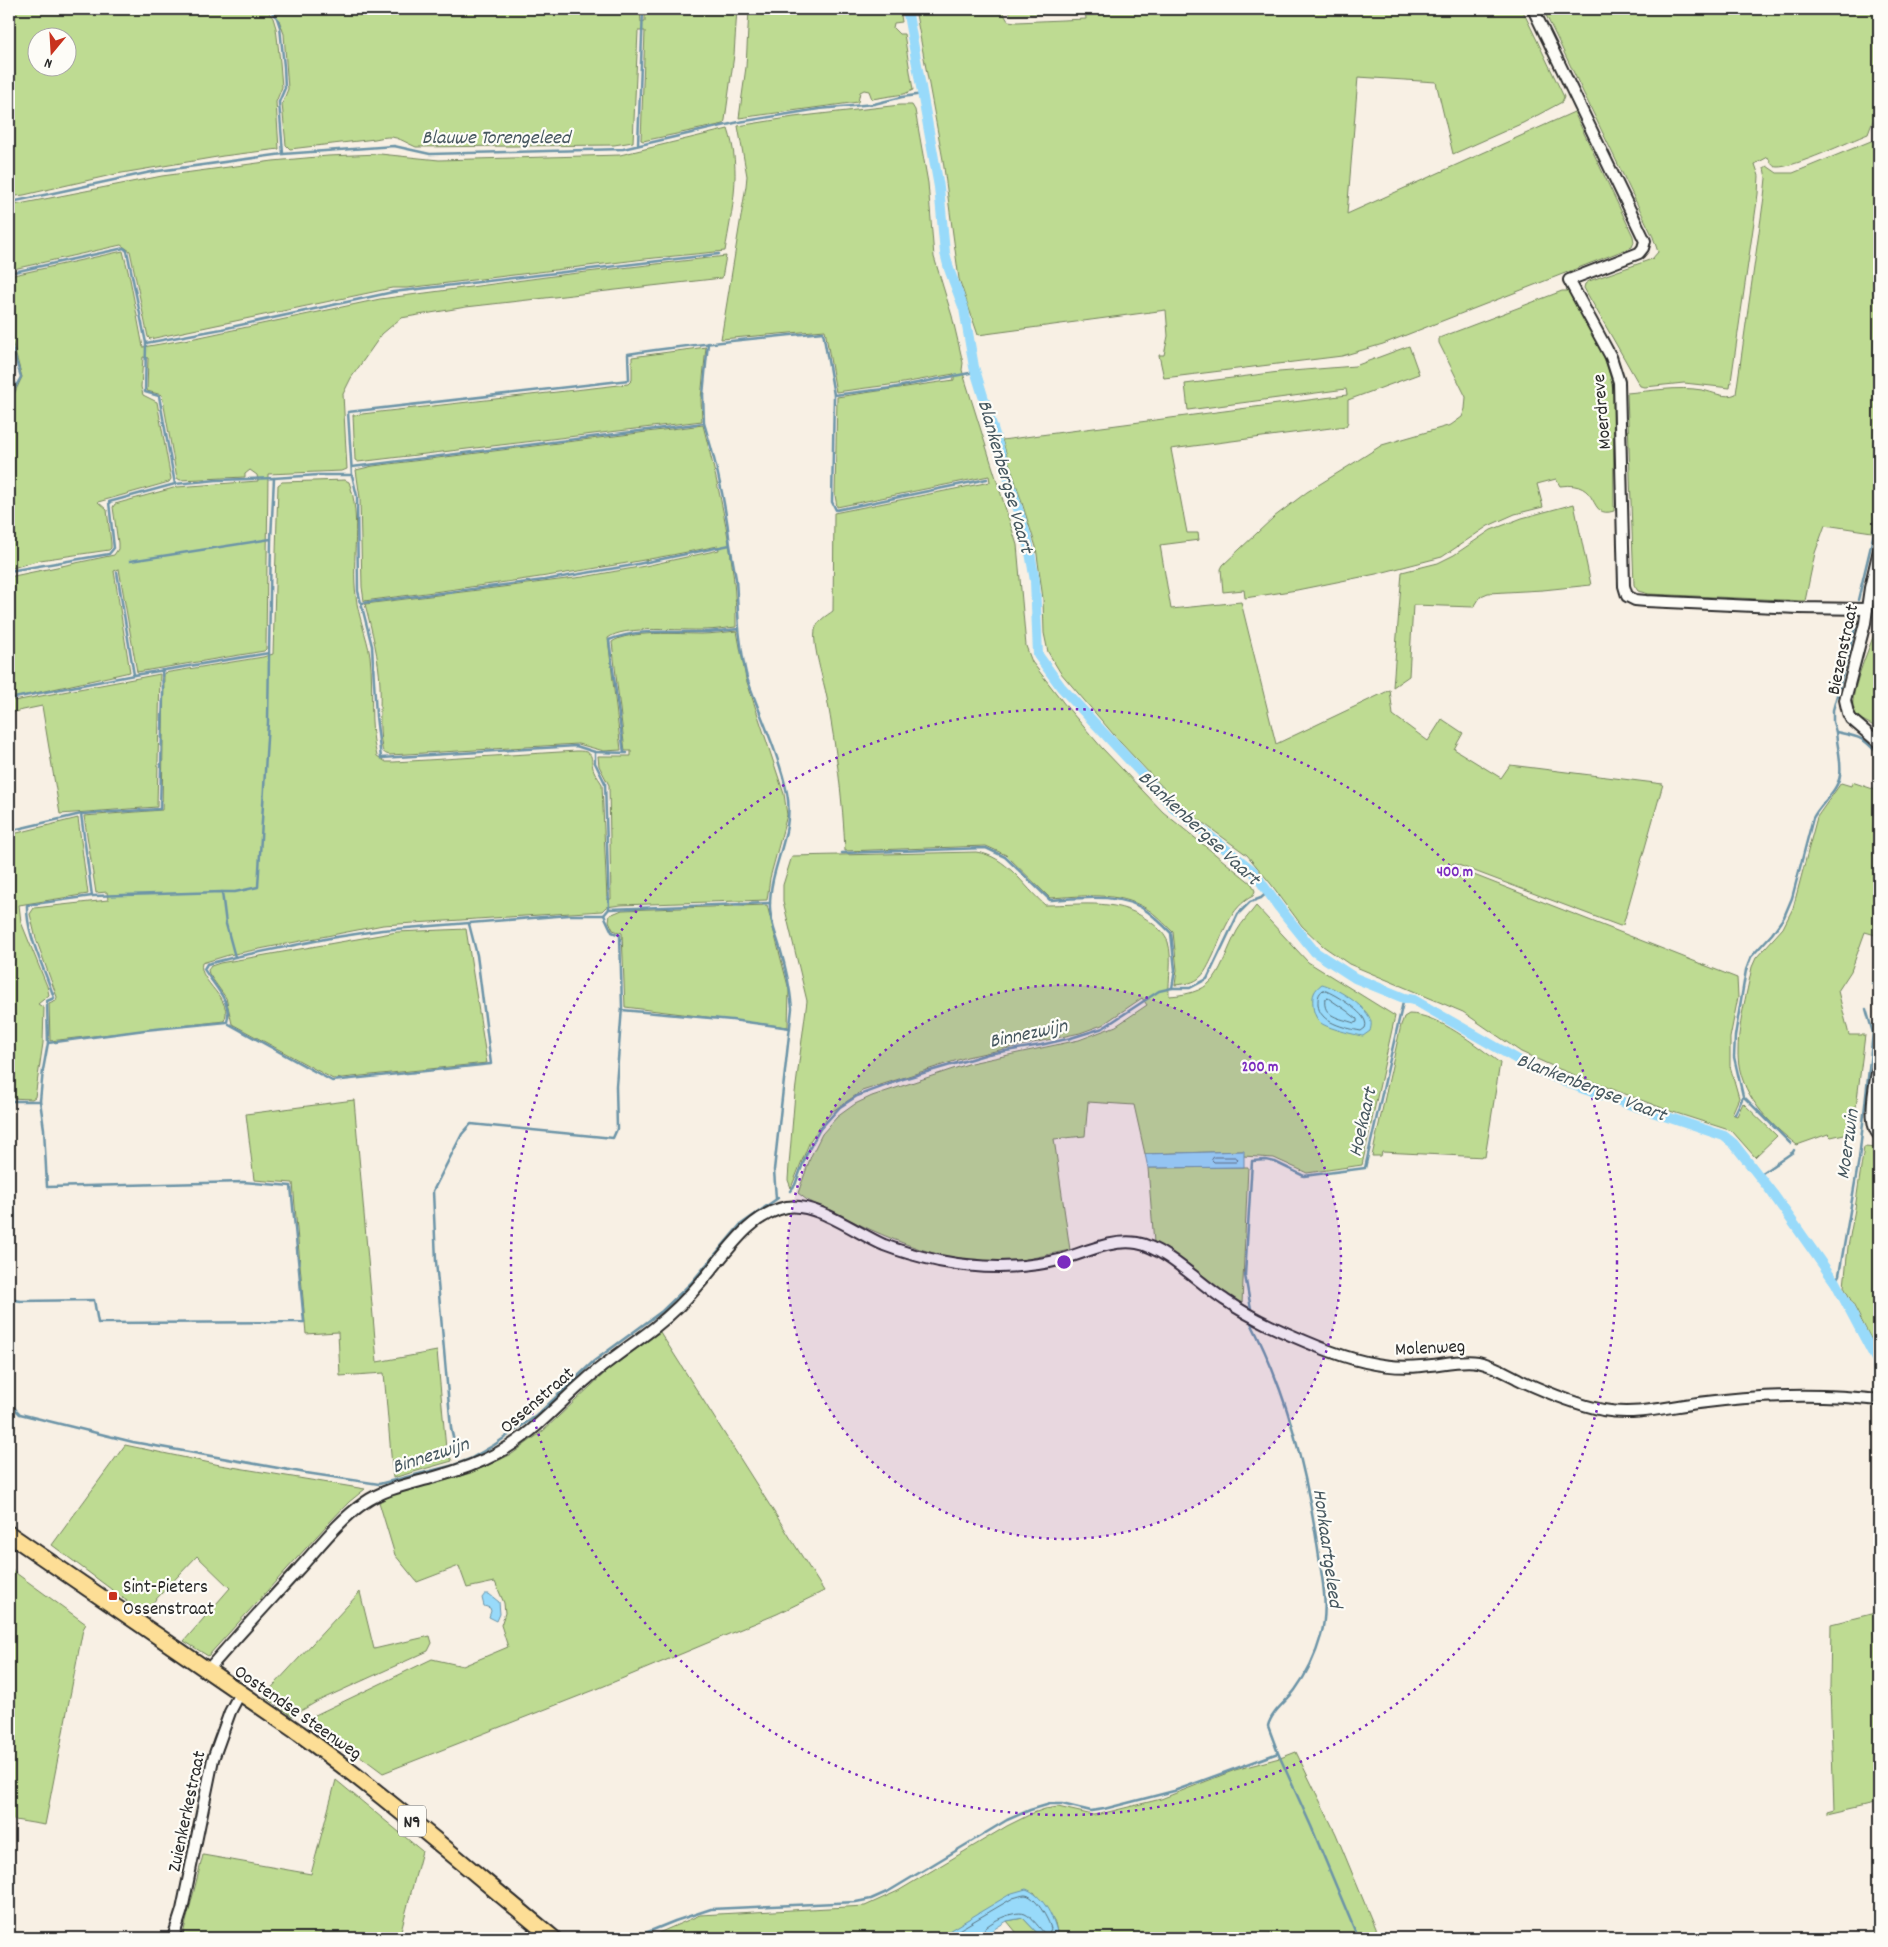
<svg xmlns="http://www.w3.org/2000/svg" width="1888" height="1947" font-family="Dekko,sans-serif">
<style>
.green{fill:#bedb92;stroke:#74835e;fill-rule:evenodd}
.water{fill:#98dafa;stroke:#6c94a7}
.lines{fill:none;stroke-linecap:round;stroke-linejoin:round}
.shore{stroke:#57717e;stroke-width:1}
.stream{stroke:#6c94a7;stroke-width:2.5}
.canal{stroke:#98dafa;stroke-width:10}
.minor-casing{stroke:#2b2b2b;stroke-width:14}
.primary-casing{stroke:#2b2b2b;stroke-width:19}
.minor{stroke:#fdfcf7;stroke-width:10}
.primary{stroke:#fdde96;stroke-width:15}
.ring{fill:none;stroke:#7b2cbf;stroke-width:2.5;stroke-dasharray:2.5 5}
.poi-dot{fill:#c8321e;stroke:#fdfcf7;stroke-width:2}
.labels{text-anchor:middle;stroke-width:4.5;stroke-linejoin:round;paint-order:stroke}
.shield{fill:#fdfcf7;stroke:#6a6a68;stroke-width:1}
.shield-label{font-size:18px;font-weight:bold;fill:#2b2b2b}
.street-label{font-size:19px;fill:#2b2b2b;stroke:#fdfcf7}
.poi-label{font-size:19px;fill:#2b2b2b;stroke:#fdfcf7;text-anchor:start}
.water-label{font-size:20px;font-style:italic;fill:#46575f;stroke:#fdfcf7}
.centre{fill:#7b2cbf;stroke:#fdfcf7;stroke-width:2.5}
.ring-label{font-size:15px;text-anchor:middle;font-weight:bold;fill:#7b2cbf;stroke:#fdfcf7;stroke-width:4.5;stroke-linejoin:round;paint-order:stroke}
</style>
<rect width="100%" height="100%" fill="#f8f0e4"/>
<filter id="ink" filterUnits="userSpaceOnUse"><feTurbulence type="fractalNoise" baseFrequency=".02" numOctaves="2"/><feDisplacementMap in="SourceGraphic" scale="10" xChannelSelector="R" yChannelSelector="G"/><feConvolveMatrix kernelMatrix="1 2 1 2 8 2 1 2 1" color-interpolation-filters="sRGB"/></filter>
<g filter="url(#ink)">
<g class="green">
<path d="M9,9H266L273,18L276,28L280,62L282,87L276,102L279,149L223,156L116,174L24,195L9,197ZM38,38H68V68H38Z"/>
<path d="M271,9H640L641,22L645,21V9H737L734,55L725,120L724,124L643,141L641,140L645,31H638L633,142L614,145L416,147C398,139 396,134 375,139L290,149L286,145L282,104L288,89L284,34L279,20Z"/>
<polygon points="749,9 900,9 902,22 894,23 893,28 899,34 904,34 913,90 904,94 872,99 869,91 864,90 860,92 858,102 739,118 746,67"/>
<polygon points="915,9 1001,9 1008,21 1017,22 1086,19 1085,9 1522,9 1564,97 1562,102 1523,123 1453,154 1436,82 1358,77 1347,214 1574,112 1633,236 1634,242 1632,247 1383,344 1342,356 1164,378 1159,355 1164,355 1168,336 1166,310 978,335 959,279 943,160"/>
<polygon points="1007,9 1078,9 1078,13 1011,15"/>
<path d="M1543,9H1879V105L1868,134C1850,141 1794,168 1777,167C1772,167 1770,161 1768,157L1755,164L1759,176L1758,194L1730,388L1684,383L1645,387L1640,386L1584,288L1585,284L1589,281L1652,259L1658,252L1653,237Z"/>
<path d="M900,105H912L915,110L928,183L934,257L952,316L963,363L962,370L1017,545L1026,646L1032,662L1066,706L1102,748L1163,812L1252,884L1255,891L1253,896C1230,907 1223,934 1213,956C1209,964 1205,974 1198,979C1191,984 1183,984 1175,985L1177,970L1173,932C1165,925 1156,914 1147,909C1118,891 1083,896 1050,898L1006,855L986,846L845,851C843,799 836,748 827,698C824,681 812,646 815,630C817,621 826,616 833,611L834,513L990,482L989,476L837,507L835,495L837,397L954,380V374L897,384L836,392L825,330L721,339L746,186L747,176L738,126L794,117Z"/>
<path d="M728,129C742,170 732,210 725,251L645,259L407,288H392L150,339L148,337L130,251L121,245L9,270V206L162,176L273,161L328,156L380,154L439,160L620,155Z"/>
<path d="M1871,141H1876L1879,151V494L1872,532L1825,525L1815,553L1805,601L1649,594L1638,591L1634,585L1627,393C1651,391 1678,386 1702,390C1713,392 1725,399 1736,394L1764,197L1766,178L1764,168L1767,166L1777,173H1793Z"/>
<polygon points="123,251 130,279 143,347 195,338 380,299 561,275 726,256 722,278 466,307 401,318 382,334 351,378 343,394 347,469 342,471 268,474 266,649 264,651 137,672 119,569 114,571 130,672 13,698 14,701 160,674 157,807 60,814 42,706 9,713 9,577 114,555 118,549 118,543 113,507 115,504 177,487 258,481 257,475 250,470 245,474 245,477 180,480 177,478 162,395 147,391 148,358 143,357 141,387 143,395 157,402 171,479 169,482 98,502 107,510 111,543 111,548 109,550 40,560 9,569 9,405 22,377 9,330 9,276"/>
<path d="M1562,291H1568C1586,323 1608,354 1613,390L1614,511C1586,520 1603,480 1560,486L1556,479L1537,484L1543,507L1515,514L1488,526L1442,557L1376,574L1297,590L1245,598L1244,590L1223,592L1221,569L1223,565L1274,517L1307,492L1349,466L1382,445L1451,425L1462,417L1465,409L1466,397L1439,343V338Z"/>
<polygon points="1409,346 1419,374 1348,400 1348,422 1346,426 1171,449 1187,533 1198,533 1199,540 1160,545 1171,609 1241,602 1276,744 1390,690 1393,715 1428,741 1442,719 1463,733 1454,749 1501,778 1510,765 1663,784 1623,925 1620,926 1453,863 1451,866 1737,978 1738,997 1730,1038 1730,1066 1739,1098 1732,1114 1737,1116 1743,1103 1777,1136 1755,1157 1732,1131 1670,1111 1559,1069 1521,1052 1463,1012 1349,964 1323,946 1302,926 1271,884 1247,855 1199,820 1170,795 1120,742 1060,672 1048,652 1044,633 1043,599 1036,547 1002,440 1347,395 1346,389 1188,410 1185,384 1279,372 1355,366"/>
<polygon points="706,347 701,399 702,421 358,462 355,460 353,415 628,384 632,380 632,357"/>
<path d="M703,425C719,488 737,563 736,627C725,628 715,630 704,630C683,631 624,625 608,638L621,750L604,751L578,744L390,755C385,754 383,753 382,748C378,728 381,706 380,685C379,658 372,631 365,604L583,577L645,566L719,550L718,546C600,570 482,586 364,601L362,587L360,498L356,470L373,466Z"/>
<path d="M345,480L349,482C362,518 351,559 356,596C358,617 367,636 370,656C374,689 368,724 377,756L386,762H394L577,751C598,751 588,760 595,773C597,777 600,780 602,784L607,899H611L609,785L599,766L598,756H631V751H625L612,642C627,630 681,634 701,634C713,634 725,632 737,631L746,679L784,794L787,815L770,878L767,900L621,905L606,907L602,911L383,925L229,955L202,963C197,981 235,1000 224,1021L50,1041L49,1004L56,1001L57,997L36,939L30,914L34,908L108,900L107,892L96,893L84,816L162,810L164,673L263,657L273,654L278,485L282,482Z"/>
<polygon points="1574,504 1591,585 1543,590 1488,593 1481,596 1474,607 1413,605 1409,676 1393,687 1402,572 1438,563 1454,555 1491,530 1522,518"/>
<path d="M1879,625V730C1872,723 1859,721 1854,712C1847,699 1870,645 1876,630Z"/>
<path d="M1852,782L1879,791V936L1865,932L1851,971L1838,991L1849,1035H1865L1853,1132L1831,1137L1828,1134L1797,1145C1768,1123 1739,1093 1738,1055C1737,1029 1747,993 1752,967L1756,958L1783,928L1793,908L1817,817L1841,783L1851,786Z"/>
<polygon points="78,818 88,894 19,905 21,922 47,986 49,995 38,1004 44,1008 43,1043 35,1097 32,1099 9,1098 9,835"/>
<path d="M976,852C1007,856 1023,886 1045,905C1085,905 1120,897 1153,924C1159,928 1165,935 1168,942C1173,959 1168,978 1169,996C1220,993 1217,970 1237,931C1242,922 1250,914 1256,906L1308,962L1395,1016L1362,1165L1307,1173L1274,1158L1243,1156V1151L1145,1154L1134,1105L1088,1102L1085,1136L1054,1139L1070,1250C1052,1253 1033,1259 1014,1261C938,1268 873,1230 807,1200L798,1193L811,1156L822,1134L837,1117L855,1104L872,1096L971,1063L1079,1040L1116,1026L1147,1005L1142,998L1102,1025L1080,1033L967,1057L862,1091L833,1111L820,1126L810,1141L791,1188L788,1180L789,1165L795,1093L807,1001L783,901V885L792,856Z"/>
<polygon points="767,905 789,990 788,1027 625,1007 622,933 613,930 609,921 610,915 622,910"/>
<polygon points="466,929 487,1063 333,1079 232,1024 226,998 209,974 208,970 211,966 220,963 397,932"/>
<path d="M1409,1014C1438,1014 1477,1046 1500,1063L1485,1157L1382,1152L1381,1156H1372L1401,1025L1404,1017Z"/>
<polygon points="354,1100 377,1362 437,1351 446,1449 452,1461 393,1478 384,1373 340,1376 338,1332 306,1334 293,1183 254,1180 246,1114"/>
<polygon points="1864,1147 1879,1148 1879,1354 1844,1287 1848,1247 1855,1209"/>
<path d="M1248,1167L1242,1304C1212,1285 1186,1258 1154,1243L1148,1168Z"/>
<polygon points="660,1332 824,1591 777,1614 597,1689 383,1773 309,1718 432,1659 463,1666 508,1647 501,1625 505,1613 504,1603 495,1582 467,1588 459,1566 417,1582 395,1555 379,1502 396,1493 471,1473 512,1454 543,1431 608,1370"/>
<polygon points="125,1445 220,1465 365,1489 349,1502 326,1526 208,1656 184,1641 230,1588 197,1556 143,1613 52,1545"/>
<polygon points="9,1568 86,1624 83,1629 45,1825 9,1819"/>
<polygon points="360,1592 374,1649 430,1636 432,1643 428,1651 318,1701 292,1716 264,1696"/>
<polygon points="1879,1612 1879,1802 1827,1814 1827,1811 1834,1809 1830,1687 1831,1624"/>
<polygon points="1296,1752 1336,1834 1379,1938 1051,1938 1057,1932 1055,1923 1034,1892 943,1934 937,1938 647,1938 700,1915 865,1906 898,1891 1007,1826 1033,1813 1045,1809 1058,1807 1093,1815 1100,1814 1161,1799 1235,1770 1283,1757"/>
<polygon points="336,1780 422,1851 399,1938 182,1938 203,1855 311,1874"/>
<polygon points="1023,1918 1042,1938 1046,1938 1021,1938 1007,1921"/>
</g>
<g class="water">
<path d="M1322,984C1335,987 1366,1006 1370,1019C1372,1023 1371,1027 1370,1031L1363,1036C1355,1035 1327,1028 1321,1023C1316,1019 1313,1011 1313,1005C1312,995 1314,990 1322,984Z"/>
<polygon points="1244,1151 1244,1167 1148,1168 1145,1154"/>
<polygon points="485,1594 489,1594 499,1602 500,1614 497,1621 489,1617 491,1611 490,1608 484,1606 482,1598"/>
<path d="M1026,1889C1042,1895 1053,1915 1057,1932L1051,1938H1042L1023,1918L1007,1921L980,1938H937L1012,1893Z"/>
</g>
<g class="lines">
<g class="shore">
<path d="M1323,990C1332,992 1362,1011 1365,1021C1366,1024 1366,1025 1365,1028L1361,1031C1345,1028 1319,1023 1318,1004C1318,997 1318,994 1323,990Z"/>
<path d="M1325,999L1328,998L1347,1011L1357,1019V1022L1354,1023C1340,1018 1322,1017 1325,999Z"/>
<polygon points="1214,1157 1236,1157 1238,1160 1236,1162 1214,1162 1212,1160"/>
<path d="M945,1938L1013,1898C1017,1897 1022,1895 1025,1895C1035,1895 1049,1920 1051,1929L1048,1934H1045C1040,1929 1032,1917 1025,1914C1013,1909 979,1926 978,1938"/>
</g>
<g class="stream">
<polyline points="269,9 277,18 280,27 284,67 285,88 279,102 283,154"/>
<polyline points="638,145 643,9"/>
<polyline points="9,201 16,201 151,172 283,154 394,146 430,154 623,149 739,122 819,109 874,104 902,97 923,94"/>
<polyline points="9,273 124,248 127,251 146,343 222,329 393,292 719,254"/>
<polyline points="9,338 21,377 9,399"/>
<polyline points="834,395 832,502 836,510 987,479"/>
<polyline points="352,467 704,423 703,395 708,343"/>
<polyline points="352,475 357,496 358,591 372,646 376,716 381,758 576,746 595,752 627,753"/>
<path d="M274,478L318,475H352L348,412L629,380L628,354C693,344 758,338 823,332L834,395L892,388L975,372"/>
<polyline points="730,545 736,579 739,629"/>
<polyline points="130,561 271,539 274,478 217,480 175,484"/>
<polyline points="9,571 109,554 114,548 109,502 175,484 159,396 145,392 146,343"/>
<polyline points="117,572 134,675 269,653 271,539"/>
<polyline points="1858,600 1879,512"/>
<path d="M362,603L544,580L628,566L730,545C726,504 716,462 704,423"/>
<path d="M1856,614L1855,628L1833,710V722L1836,732C1859,737 1862,736 1879,755"/>
<polyline points="14,698 134,675"/>
<polyline points="595,752 595,763 605,783 609,909 770,903"/>
<path d="M624,753L609,640C639,628 671,633 703,632C715,632 727,630 739,629C741,646 743,665 748,681C761,718 779,755 787,793C795,832 770,866 770,904C769,919 776,934 780,948C786,968 790,987 792,1008L774,1170L776,1199"/>
<polyline points="81,814 92,896"/>
<polyline points="9,831 81,814 160,809 163,690 162,670"/>
<path d="M842,853L986,848L1005,857L1050,900C1081,898 1122,892 1148,912C1156,918 1164,926 1171,933L1175,970L1172,988"/>
<polyline points="222,892 235,892 258,887 268,722 269,653"/>
<path d="M235,957L226,924L222,892L92,896L27,905C26,936 45,968 54,998L47,1001L48,1043L145,1030L227,1022C233,1002 213,985 204,969L207,964L235,957L330,938L382,930L569,915H604L609,909"/>
<polyline points="1872,984 1879,978"/>
<polyline points="622,1010 732,1020 790,1028"/>
<polyline points="229,1024 332,1081 491,1064 477,955 469,924"/>
<polyline points="9,1101 40,1101"/>
<polyline points="1735,1114 1743,1097"/>
<path d="M1790,1143L1743,1096L1734,1057L1735,1036L1746,970L1751,957L1772,934L1784,917L1792,898L1813,818C1820,804 1838,791 1840,775C1842,761 1837,746 1836,732"/>
<polyline points="1758,1176 1793,1152 1794,1150"/>
<polyline points="790,1191 795,1185 807,1153 820,1129 840,1107 857,1096 903,1079 988,1054 1041,1045 1071,1038 1103,1028 1159,991 1172,988 1190,988 1207,979 1238,914 1250,902 1261,898 1268,892"/>
<polyline points="1835,1282 1839,1275 1859,1159 1873,1033 1866,1009"/>
<polyline points="9,1299 21,1301 94,1300 98,1323 304,1322 291,1186 243,1182 47,1187 44,1129 40,1101 43,1070 48,1043"/>
<polyline points="1251,1309 1245,1275 1252,1161 1266,1160 1275,1162 1304,1176 1365,1168 1404,998"/>
<path d="M1249,1319C1287,1392 1306,1468 1318,1550C1322,1578 1329,1607 1321,1636C1316,1654 1306,1675 1295,1690C1287,1701 1271,1712 1268,1726L1278,1753L1311,1826L1358,1938"/>
<polyline points="9,1399 11,1405 20,1414 133,1442 306,1473 379,1484 454,1465 470,1459 494,1445 536,1416 594,1361 662,1311 691,1283 740,1225 778,1198"/>
<polyline points="456,1450 451,1428 436,1261 433,1191 462,1134 471,1124 613,1138 617,1129 616,1086 622,1007 620,935 612,932 604,915"/>
<polyline points="633,1938 675,1921 711,1909 856,1902 871,1899 889,1891 1007,1820 1030,1810 1050,1804 1062,1804 1091,1811 1104,1809 1174,1791 1278,1753"/>
</g>
<polyline class="canal" points="907,9 939,187 945,253 949,269 964,309 974,367 1028,541 1035,581 1038,655 1061,687 1172,806 1253,871 1278,906 1315,952 1355,978 1404,998 1414,1000 1534,1069 1584,1089 1724,1136 1734,1144 1773,1194 1835,1282 1879,1365"/>
<defs>
<g id="minor">
<polyline points="1533,9 1645,241 1643,248 1639,253 1569,280 1611,357 1619,382 1624,586 1627,596 1635,600 1646,601 1798,608 1867,609"/>
<polyline points="1879,550 1870,588 1865,623 1845,700 1848,713 1851,719 1879,743"/>
<path d="M1879,1062C1876,1078 1866,1124 1879,1135"/>
<path d="M207,1671C236,1637 267,1604 297,1571C318,1548 338,1521 364,1503C385,1488 411,1484 435,1477C457,1471 478,1464 498,1453C532,1435 557,1405 586,1380C607,1361 632,1345 654,1328C672,1314 688,1298 702,1281C726,1254 749,1214 787,1207C816,1202 858,1234 884,1245C902,1252 921,1257 939,1261C981,1269 1021,1270 1063,1259C1086,1252 1112,1239 1137,1243C1166,1248 1200,1284 1225,1300C1254,1320 1287,1334 1319,1347C1351,1360 1386,1370 1421,1366C1440,1365 1460,1359 1478,1362C1494,1365 1508,1374 1522,1381C1548,1393 1575,1404 1603,1410C1636,1416 1666,1407 1698,1403C1758,1395 1819,1393 1879,1400"/>
<polyline points="173,1938 182,1910 213,1759 230,1712 240,1693"/>
</g>
<path id="primary" d="M9,1534L299,1733C387,1797 469,1869 553,1938"/>
</defs>
<use href="#minor" class="minor-casing"/>
<use href="#primary" class="primary-casing"/>
<use href="#minor" class="minor"/>
<use href="#primary" class="primary"/>
</g>
</g>
<circle cx="1064" cy="1262" r="277" fill="#7b2cbf" fill-opacity=".12"/>
<g class="ring">
<circle cx="1064" cy="1262" r="277"/>
<circle cx="1064" cy="1262" r="553"/>
</g>
<rect class="poi-dot" x="108" y="1591" width="10" height="10" rx="2.5"/>
<g class="labels">
<rect class="shield" x="398" y="1805.5" width="28" height="31" rx="4"/>
<g class="shield-label">
<text x="412" y="1827">N9</text>
</g>
<g class="street-label">
<text transform="translate(1600 412) rotate(-95)" y="7">Moerdreve</text>
<text transform="translate(1841 649) rotate(-78)" y="7">Biezenstraat</text>
<text transform="translate(1430 1346) rotate(-3)" y="7">Molenweg</text>
<text transform="translate(536 1399) rotate(-41)" y="7">Ossenstraat</text>
<text transform="translate(299 1711) rotate(35)" y="7">Oostendse Steenweg</text>
<text transform="translate(185 1811) rotate(-78)" y="7">Zuienkerkestraat</text>
</g>
<g class="poi-label">
<text x="123" y="1592">Sint-Pieters<tspan x="123" dy="22">Ossenstraat</tspan></text>
</g>
<g class="water-label">
<text x="496" y="143">Blauwe Torengeleed</text>
<text transform="translate(1007 476) rotate(74)" y="7">Blankenbergse Vaart</text>
<text transform="translate(1200 827) rotate(43)" y="7">Blankenbergse Vaart</text>
<text transform="translate(1028 1032) rotate(-12)" y="7">Binnezwijn</text>
<text transform="translate(1592 1086) rotate(21)" y="7">Blankenbergse Vaart</text>
<text transform="translate(1361 1122) rotate(-77)" y="7">Hoekaart</text>
<text transform="translate(1846 1144) rotate(-82)" y="7">Moerzwin</text>
<text transform="translate(430 1454) rotate(-18)" y="7">Binnezwijn</text>
<text transform="translate(1329 1548) rotate(82)" y="7">Honkaartgeleed</text>
</g>
</g>
<circle cx="1064" cy="1262" r="8" class="centre"/>
<g class="ring-label">
<text x="1455" y="876">400 m</text>
<text x="1260" y="1071">200 m</text>
</g>
<rect width="1888" height="1947" fill="none" stroke="#fdfcf7" stroke-width="30"/>
<rect x="15" y="15" width="1858" height="1917" fill="none" stroke="#2b2b2b" stroke-width="2" filter="url(#ink)"/>
<g transform="translate(52 52) rotate(198)"><circle r="24" fill="#fdfcf7" stroke="#a9a8a5"/>
<path d="M0-4L9 19L0 12L-9 19Z" fill="#c8321e"/>
<text y="-8" font-size="14" font-weight="bold" text-anchor="middle" fill="#2b2b2b">N</text>
</g>
</svg>
